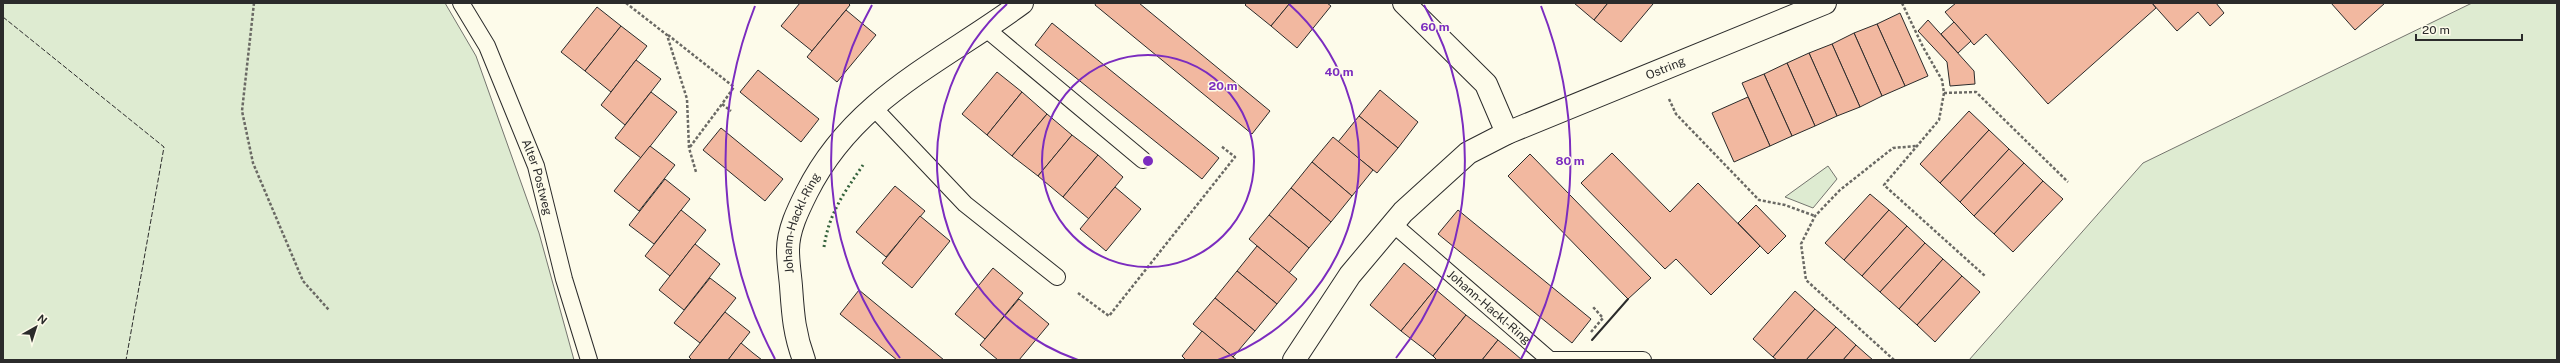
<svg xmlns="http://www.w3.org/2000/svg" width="2560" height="363" font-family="'Public Sans',sans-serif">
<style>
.green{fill:#deebd1;stroke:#74746e}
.building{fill:#f2b8a0;stroke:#2b2b2b}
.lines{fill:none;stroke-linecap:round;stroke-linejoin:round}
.service-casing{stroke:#2b2b2b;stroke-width:18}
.minor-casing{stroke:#2b2b2b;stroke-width:24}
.path{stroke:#6a6964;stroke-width:2.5;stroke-dasharray:3 2;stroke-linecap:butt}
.service{stroke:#fdfbea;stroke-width:16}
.minor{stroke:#fdfbea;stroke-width:22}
.hedge{stroke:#34623c;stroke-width:3;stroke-dasharray:2 3;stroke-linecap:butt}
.fence{stroke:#2b2b2b;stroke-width:1;stroke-dasharray:5 2;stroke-linecap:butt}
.wall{stroke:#2b2b2b;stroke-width:2}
.ring{fill:none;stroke:#7b2cbf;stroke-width:2}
.labels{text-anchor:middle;stroke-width:3;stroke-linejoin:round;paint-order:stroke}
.street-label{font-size:12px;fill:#2b2b2b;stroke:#fdfbea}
.centre{fill:#7b2cbf;stroke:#fdfbea;stroke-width:2}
.ring-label{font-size:12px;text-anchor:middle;font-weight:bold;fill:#7b2cbf;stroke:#fdfbea;stroke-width:3;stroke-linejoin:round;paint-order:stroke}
</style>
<rect width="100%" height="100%" fill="#fdfbea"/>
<g class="green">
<polygon points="3,3 445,3 476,56 539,233 574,360 3,360"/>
<polygon points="2472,3 2557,3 2557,360 1969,360 2143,163"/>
<polygon points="1828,166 1837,179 1813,208 1785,197"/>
</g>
<g class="building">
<polygon points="800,3 848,3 850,5 812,51 781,26"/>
<polygon points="1096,3 1139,3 1270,111 1252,134 1095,5"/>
<polygon points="1247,3 1290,3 1271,26 1245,5"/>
<polygon points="1290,3 1327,3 1331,6 1297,48 1271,26"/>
<polygon points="1574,3 1608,3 1594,20"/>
<polygon points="1608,3 1652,3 1653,4 1621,42 1594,20"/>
<polygon points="1956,3 2152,3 2156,8 2048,104 1986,34 1974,45 1945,12"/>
<polygon points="2152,3 2216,3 2224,13 2210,26 2198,12 2177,31"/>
<polygon points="2331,3 2385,3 2355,30"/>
<polygon points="597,7 621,26 585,71 561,52"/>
<polygon points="846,10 876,35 837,82 807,57"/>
<polygon points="1900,13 1928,76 1905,86 1877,24"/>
<polygon points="1928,20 1974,71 1975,84 1950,86 1947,62 1918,31"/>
<polygon points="1954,22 1971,41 1958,53 1941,34"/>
<polygon points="1052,23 1219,158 1202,179 1035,45"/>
<polygon points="1877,24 1905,86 1882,96 1854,33"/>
<polygon points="621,26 647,46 611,92 585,71"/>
<polygon points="1854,33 1882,96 1860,107 1832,44"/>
<polygon points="1832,44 1860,107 1837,116 1809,53"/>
<polygon points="1809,53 1837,116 1815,126 1787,63"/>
<polygon points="636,60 661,79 625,125 601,105"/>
<polygon points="1787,63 1815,126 1792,136 1764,74"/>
<polygon points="758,70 819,119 801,142 740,92"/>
<polygon points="997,72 1022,92 987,135 962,114"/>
<polygon points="1764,74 1792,136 1770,146 1742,83"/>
<polygon points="1380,90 1418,122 1398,148 1359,116"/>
<polygon points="651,92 677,112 641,158 615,138"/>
<polygon points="1022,92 1047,114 1012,156 987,135"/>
<polygon points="1748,97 1770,146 1734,162 1712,113"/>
<polygon points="1969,111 1989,130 1940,183 1920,164"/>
<polygon points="1047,114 1072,135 1038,176 1012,156"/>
<polygon points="1359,116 1398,148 1377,173 1338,142"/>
<polygon points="721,128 783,179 765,201 703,150"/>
<polygon points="1989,130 2009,149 1960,202 1940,183"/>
<polygon points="1072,135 1098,155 1063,197 1038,176"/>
<polygon points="1333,137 1373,170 1352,196 1312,162"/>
<polygon points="650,146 675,165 639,211 614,191"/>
<polygon points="2009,149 2024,163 1974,216 1960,202"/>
<polygon points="1612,153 1670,212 1698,183 1760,246 1711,295 1676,259 1665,269 1581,183"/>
<polygon points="1530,154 1651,278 1628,299 1508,176"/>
<polygon points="1098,155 1123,177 1089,219 1063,197"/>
<polygon points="1312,162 1352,196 1331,222 1291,188"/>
<polygon points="2024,163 2043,181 1994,234 1974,216"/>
<polygon points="665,179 690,199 654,244 629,225"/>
<polygon points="2043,181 2063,199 2013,252 1994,234"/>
<polygon points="895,186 925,211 886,257 856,232"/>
<polygon points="1115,187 1141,209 1106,251 1080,229"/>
<polygon points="1291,188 1331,222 1309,248 1269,215"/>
<polygon points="1870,194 1889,210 1844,260 1825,243"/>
<polygon points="1756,205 1786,236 1768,254 1738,223"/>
<polygon points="681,210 706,230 670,276 645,256"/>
<polygon points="1458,210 1591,319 1572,343 1438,234"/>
<polygon points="1889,210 1907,226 1862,276 1844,260"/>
<polygon points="1269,215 1309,248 1289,273 1249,239"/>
<polygon points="920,216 950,241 912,288 882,263"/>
<polygon points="1907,226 1925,243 1880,292 1862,276"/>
<polygon points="1925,243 1943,259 1899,309 1880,292"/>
<polygon points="695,244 720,264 684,310 659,290"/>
<polygon points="1257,246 1297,279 1277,304 1237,271"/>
<polygon points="1943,259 1962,276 1917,325 1899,309"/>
<polygon points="1404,263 1435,289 1401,331 1370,305"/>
<polygon points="993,268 1023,293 985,339 955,314"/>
<polygon points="1237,271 1277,304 1255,331 1215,298"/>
<polygon points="1962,276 1980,292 1935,342 1917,325"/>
<polygon points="710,278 736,298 700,343 674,323"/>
<polygon points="1435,289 1466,315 1433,356 1401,331"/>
<polygon points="859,290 944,360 897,360 840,314"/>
<polygon points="1795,291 1815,309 1773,357 1753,339"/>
<polygon points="1215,298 1255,331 1233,357 1193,324"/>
<polygon points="1019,299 1049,324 1019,360 998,360 980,345"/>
<polygon points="1815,309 1836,327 1806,360 1777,360 1773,357"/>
<polygon points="725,312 750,332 728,360 692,360 689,357"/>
<polygon points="1466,315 1498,340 1482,360 1437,360 1433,356"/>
<polygon points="1836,327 1856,345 1843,360 1806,360"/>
<polygon points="1202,331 1233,357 1237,360 1186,360 1182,356"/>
<polygon points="1498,340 1514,353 1522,360 1482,360"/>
<polygon points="741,343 753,353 762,360 728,360"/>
<polygon points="1856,345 1866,354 1873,360 1843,360"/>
</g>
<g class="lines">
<defs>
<g id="service">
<path id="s1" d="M461,3L487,46L536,166L564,279L589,360"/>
<polyline points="985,28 1143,160"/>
<polyline points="873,107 965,204 1057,277"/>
<path id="s2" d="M1393,224L1550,360H1643"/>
</g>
<g id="minor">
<polyline points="1404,3 1486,84 1507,133"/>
<path id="s3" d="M804,360C794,333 793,314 791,286C790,274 788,262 788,250C788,230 798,210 807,192C854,98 942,62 1022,3"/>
<path id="s4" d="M1294,360L1350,275L1403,212L1468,153L1507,133L1825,3"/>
</g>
</defs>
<use href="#service" class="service-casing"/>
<use href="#minor" class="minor-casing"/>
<g class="path">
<polyline points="254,3 242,111 253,163 303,281 329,310"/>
<polyline points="626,3 667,35 687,99 689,148 696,172"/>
<polyline points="1902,3 1923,47 1942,80 1944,93 1939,120 1884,185 1985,276"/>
<polyline points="668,35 734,87 722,104 731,111"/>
<polyline points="1944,93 1976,92 2068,182"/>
<polyline points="1669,99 1676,114 1759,200 1785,205 1815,216"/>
<polyline points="690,147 722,104"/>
<polyline points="1078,293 1109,316 1235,157 1221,146"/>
<polyline points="1591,332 1603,318 1593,307"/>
<polyline points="1894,360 1806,280 1801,244 1815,216 1840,190 1893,148 1916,146"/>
</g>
<use href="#service" class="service"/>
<use href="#minor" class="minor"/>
<path class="hedge" d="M824,247C829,213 844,193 863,165"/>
<polyline class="fence" points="3,17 164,147 126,360"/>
<polyline class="wall" points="1592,340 1628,299"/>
</g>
<g class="ring">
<circle cx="1148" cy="161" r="106"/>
<path d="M1078 360A211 211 0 0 1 1007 4M1289 4A211 211 0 0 1 1218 360"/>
<path d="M900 358A317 317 0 0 1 872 5M1424 5A317 317 0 0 1 1396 358"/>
<path d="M775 359A422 422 0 0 1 755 6M1541 6A422 422 0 0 1 1521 359"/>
</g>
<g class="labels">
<g class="street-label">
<text dy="4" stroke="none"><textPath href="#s4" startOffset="487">Ostring</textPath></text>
<text dy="4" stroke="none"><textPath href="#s1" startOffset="191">Alter Postweg</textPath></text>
<text dy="4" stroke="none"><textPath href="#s3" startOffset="141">Johann-Hackl-Ring</textPath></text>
<text dy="4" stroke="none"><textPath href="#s2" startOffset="127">Johann-Hackl-Ring</textPath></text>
</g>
</g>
<circle cx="1148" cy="161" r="6" class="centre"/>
<g class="ring-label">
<text x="1435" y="31">60 m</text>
<text x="1339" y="76">40 m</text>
<text x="1223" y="90">20 m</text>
<text x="1570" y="165">80 m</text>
</g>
<rect width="2560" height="363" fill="none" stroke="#2b2b2b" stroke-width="8"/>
<g transform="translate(36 327) rotate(39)" stroke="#fdfbea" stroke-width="3" paint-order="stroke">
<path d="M0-3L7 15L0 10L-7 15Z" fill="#2b2b2b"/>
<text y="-6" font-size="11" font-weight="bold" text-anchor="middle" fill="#2b2b2b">N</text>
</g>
<path d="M2416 34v6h106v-6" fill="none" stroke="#2b2b2b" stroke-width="2"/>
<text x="2422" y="34" font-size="12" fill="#2b2b2b" stroke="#fdfbea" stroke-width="3" paint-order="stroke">20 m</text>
</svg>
